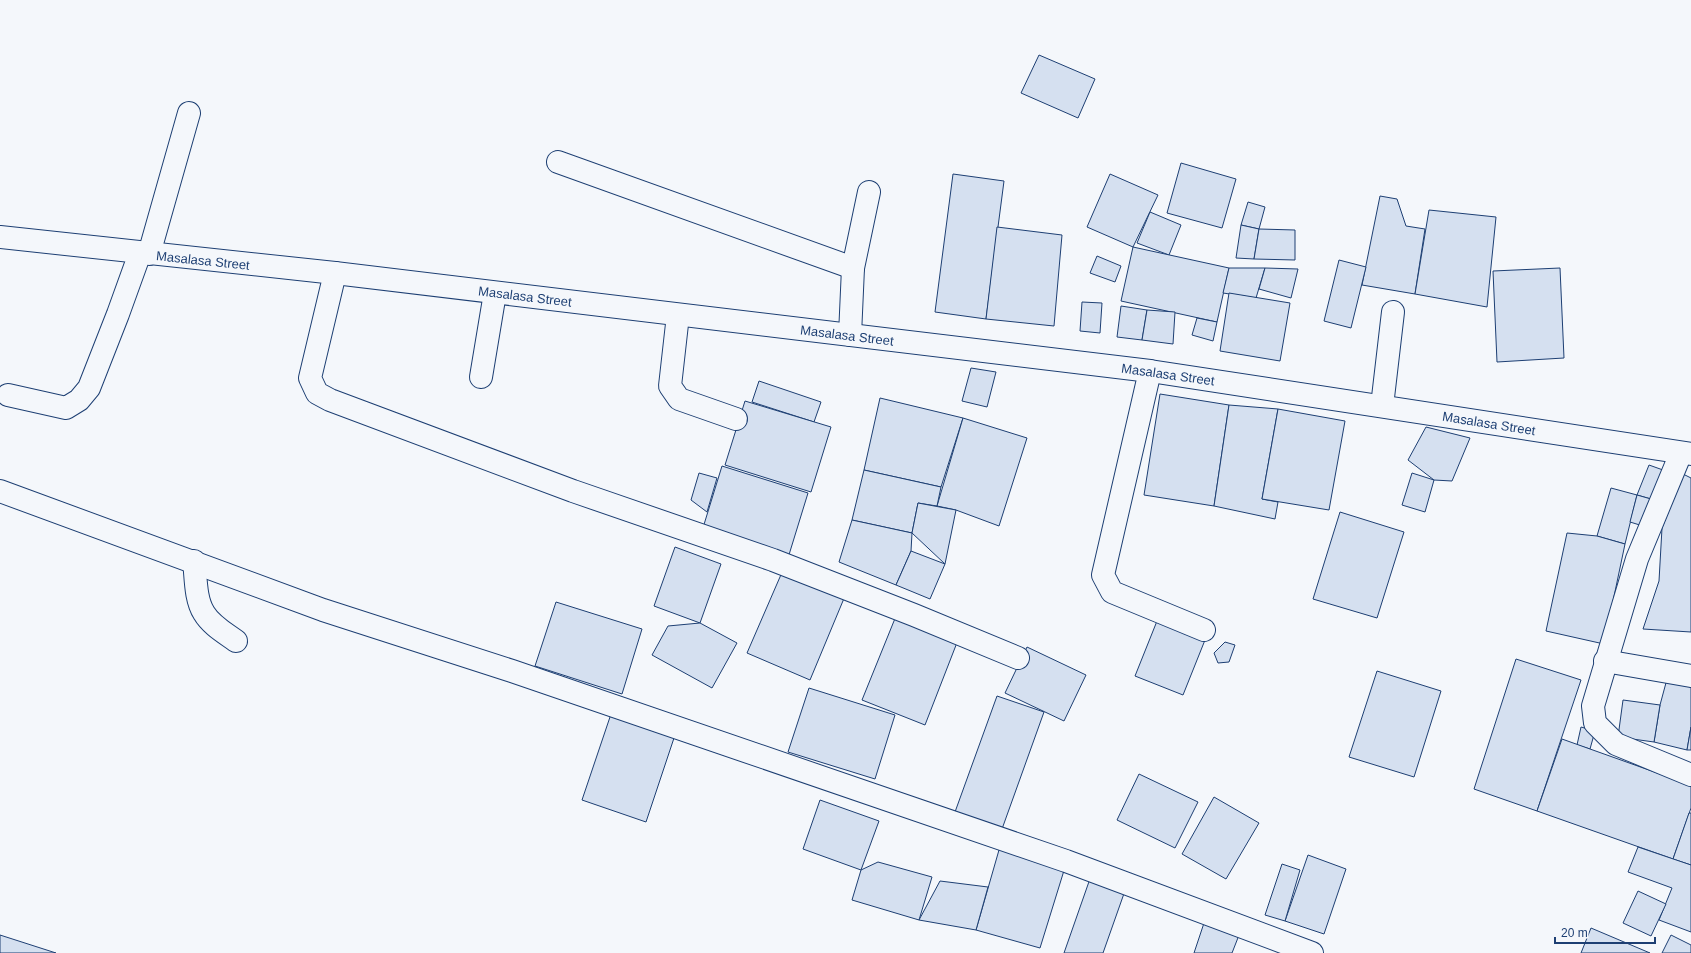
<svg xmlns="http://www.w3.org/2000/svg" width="1691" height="953" font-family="Helvetica,sans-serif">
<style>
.building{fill:#d5e0f0;stroke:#1d3f73}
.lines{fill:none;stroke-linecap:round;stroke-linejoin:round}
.minor-casing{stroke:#1d3f73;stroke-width:24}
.minor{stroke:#f4f7fb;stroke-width:22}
.labels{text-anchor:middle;stroke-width:3;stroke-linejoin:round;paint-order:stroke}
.street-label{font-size:13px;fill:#1d3f73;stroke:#f4f7fb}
</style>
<rect width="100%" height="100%" fill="#f4f7fb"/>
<g class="building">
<polygon points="1039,55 1095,79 1078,118 1021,93"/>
<polygon points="1181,163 1236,179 1222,228 1167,213"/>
<polygon points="953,174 1004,181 986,319 935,312"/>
<polygon points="1110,174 1158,195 1133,247 1087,227"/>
<polygon points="1380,196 1397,199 1406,226 1425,229 1415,294 1362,285"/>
<polygon points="1248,202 1265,207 1259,229 1241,225"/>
<polygon points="1429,210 1496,217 1487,307 1415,294"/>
<polygon points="1150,212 1181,225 1169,255 1137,243"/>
<polygon points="1241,225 1259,229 1254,259 1236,258"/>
<polygon points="997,227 1062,235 1054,326 986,319"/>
<polygon points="1259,229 1295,230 1295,260 1254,259"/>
<polygon points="1133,247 1229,268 1217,322 1121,301"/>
<polygon points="1097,256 1121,266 1115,282 1090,273"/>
<polygon points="1339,260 1366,267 1351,328 1324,321"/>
<polygon points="1229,268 1265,268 1256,298 1223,293"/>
<polygon points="1265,268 1298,269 1291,298 1259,289"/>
<polygon points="1560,268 1564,358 1497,362 1493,271"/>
<polygon points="1229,293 1290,303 1280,361 1220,351"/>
<polygon points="1082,302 1102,303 1100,333 1080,331"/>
<polygon points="1121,306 1147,310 1142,340 1117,337"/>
<polygon points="1147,310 1175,312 1173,344 1142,340"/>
<polygon points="1197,318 1217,322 1213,341 1192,335"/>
<polygon points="971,368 996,372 987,407 962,401"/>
<polygon points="759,381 821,402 814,422 752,402"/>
<polygon points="1160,394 1229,405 1214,506 1144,495"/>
<polygon points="880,398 963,418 941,487 864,470"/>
<polygon points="745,401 831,427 811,492 725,465"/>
<polygon points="1229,405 1278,409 1262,499 1278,502 1275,519 1214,506"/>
<polygon points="1278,409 1345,421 1329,510 1262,499"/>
<polygon points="963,418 1027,438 999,526 956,510 937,506"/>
<polygon points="1426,427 1470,438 1452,481 1434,480 1408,460"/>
<polygon points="1649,465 1663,470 1651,499 1637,495"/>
<polygon points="722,466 808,493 788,558 702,531"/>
<polygon points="864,470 941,487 937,506 918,503 912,533 852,520"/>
<polygon points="699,473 717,478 707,512 691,500"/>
<polygon points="1412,473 1434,480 1425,512 1402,505"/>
<polygon points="1683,474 1691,478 1691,632 1643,629 1659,581 1662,528"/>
<polygon points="1611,488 1637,495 1625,544 1597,536"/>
<polygon points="1637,495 1651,499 1643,526 1630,522"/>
<polygon points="918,503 956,510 945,564 912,533"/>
<polygon points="1340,512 1404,532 1377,618 1313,599"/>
<polygon points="852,520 912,533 911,551 896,585 839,562"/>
<polygon points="1567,533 1597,536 1625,544 1604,644 1546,631"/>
<polygon points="675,547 721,564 700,623 654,606"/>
<polygon points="911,551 945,564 930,599 896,585"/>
<polygon points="783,570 845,596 810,680 747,653"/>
<polygon points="556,602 642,629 622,694 535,666"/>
<polygon points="896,616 958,640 925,725 862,700"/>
<polygon points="1159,616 1207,635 1183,695 1135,676"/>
<polygon points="700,623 737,643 712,688 652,655 668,626"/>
<polygon points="1225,642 1235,645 1229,662 1218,663 1214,653"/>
<polygon points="1027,647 1086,675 1064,721 1005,693"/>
<polygon points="1516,659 1581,680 1537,811 1474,789"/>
<polygon points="1377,671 1441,691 1414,777 1349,757"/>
<polygon points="1667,679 1691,683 1691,727 1687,750 1654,742 1660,705"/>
<polygon points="809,688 895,715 875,779 788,752"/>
<polygon points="997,696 1044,712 1002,829 955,812"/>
<polygon points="1623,700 1660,705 1654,742 1618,737"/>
<polygon points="611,714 675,735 646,822 582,800"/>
<polygon points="1581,727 1595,731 1590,749 1577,745"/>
<polygon points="1691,727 1691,750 1687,750"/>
<polygon points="1562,739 1691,785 1691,808 1673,859 1537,811"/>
<polygon points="1139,774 1198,802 1175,848 1117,820"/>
<polygon points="1214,797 1259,823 1226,879 1182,854"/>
<polygon points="820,800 879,821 861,870 803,849"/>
<polygon points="1689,813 1691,813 1691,865 1673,859"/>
<polygon points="1001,843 1066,864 1040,948 976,930"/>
<polygon points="1638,847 1691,865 1691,932 1659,920 1672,888 1628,872"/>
<polygon points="1308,855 1346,869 1324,934 1285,921"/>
<polygon points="878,862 932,877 919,920 852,900 861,870"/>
<polygon points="1282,864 1300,870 1285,921 1265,915"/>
<polygon points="1092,873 1127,885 1103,953 1064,953"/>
<polygon points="940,881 988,887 976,930 919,920"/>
<polygon points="1638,891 1666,904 1651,936 1623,923"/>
<polygon points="1206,917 1241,930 1232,953 1194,953"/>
<polygon points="1591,928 1650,953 1581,953"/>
<polygon points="0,935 56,953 0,953"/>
<polygon points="1671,935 1691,945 1691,953 1662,953"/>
</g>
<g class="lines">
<defs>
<g id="minor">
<polyline points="558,162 853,268"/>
<polyline points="0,237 335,273 1150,371 1691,454"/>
<polyline points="149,254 189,113"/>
<polyline points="335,273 310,378 317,393 330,400 573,491 773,560 914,615 1018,658"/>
<polyline points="678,315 670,386 679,399 736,419"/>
<polyline points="850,335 853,268 869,192"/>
<polyline points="1150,371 1103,575 1112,592 1204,630"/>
<polyline points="481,377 495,293"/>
<polyline points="8,395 66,408 79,400 89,388 118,314 140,253"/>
<polyline points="1382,406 1393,312"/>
<polyline points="1681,453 1637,559 1593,706 1595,723 1616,744 1691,775"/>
<polyline points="0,491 323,610 512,671 1066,861 1312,953"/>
<path d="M194,561C196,577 195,599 204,613C211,625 225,633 236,641"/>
<polyline points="1605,661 1691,676"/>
</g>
</defs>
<use href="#minor" class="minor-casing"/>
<use href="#minor" class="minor"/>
</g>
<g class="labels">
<g class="street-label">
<text transform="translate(203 260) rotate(6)" y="5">Masalasa Street</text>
<text transform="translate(525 296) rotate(7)" y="5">Masalasa Street</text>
<text transform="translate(847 335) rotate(7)" y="5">Masalasa Street</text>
<text transform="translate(1168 374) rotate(8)" y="5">Masalasa Street</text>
<text transform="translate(1489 423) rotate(9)" y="5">Masalasa Street</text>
</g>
</g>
<path d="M1555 937v6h100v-6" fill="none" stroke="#1d3f73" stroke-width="2"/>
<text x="1561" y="937" font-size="12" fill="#1d3f73" stroke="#f4f7fb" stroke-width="3" paint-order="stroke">20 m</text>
</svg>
